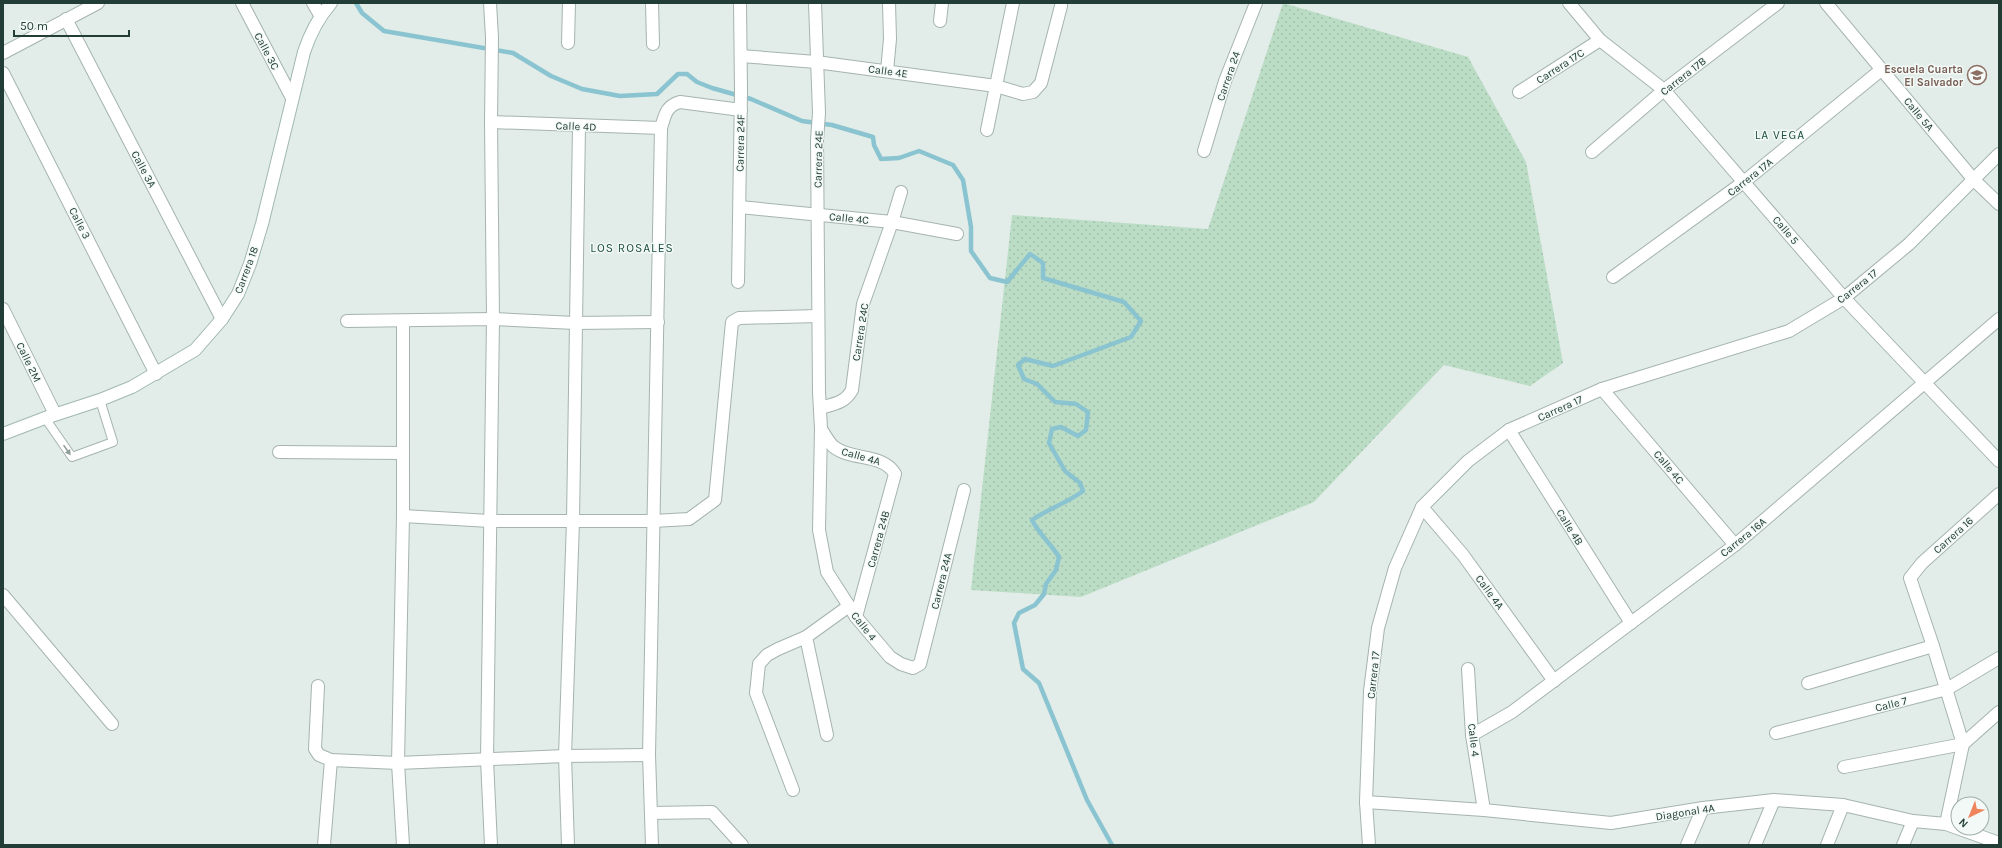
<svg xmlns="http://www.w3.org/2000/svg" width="2002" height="848" font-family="Karla,sans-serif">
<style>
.grass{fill:url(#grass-dots)}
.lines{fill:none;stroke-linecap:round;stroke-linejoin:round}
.stream{stroke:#8ac4d1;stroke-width:4.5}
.lane-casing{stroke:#a5b4af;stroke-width:10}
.street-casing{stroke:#a5b4af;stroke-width:14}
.secondary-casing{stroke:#a0b8b0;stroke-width:14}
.lane{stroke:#fff;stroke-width:8}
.street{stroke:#fff;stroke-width:12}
.secondary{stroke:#fff;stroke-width:12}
.oneway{fill:#909e9a}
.labels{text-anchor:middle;stroke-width:3;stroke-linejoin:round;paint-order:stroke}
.street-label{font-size:11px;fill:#223d36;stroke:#f3f9f6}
.education-label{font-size:11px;font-weight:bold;fill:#785e54;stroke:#f3f9f6;text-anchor:end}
.neighbourhood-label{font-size:12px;letter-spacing:1px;fill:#1e4f44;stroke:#f3f9f6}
</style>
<defs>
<pattern id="grass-dots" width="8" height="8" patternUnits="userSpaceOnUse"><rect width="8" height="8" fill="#bbddc5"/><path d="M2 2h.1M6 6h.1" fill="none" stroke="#a0bfaa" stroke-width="1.8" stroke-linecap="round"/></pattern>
</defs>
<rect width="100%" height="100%" fill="#e2ece8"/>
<polygon class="grass" points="1283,3 1468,57 1526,162 1563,363 1530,386 1444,365 1314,502 1081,597 971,590 1012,215 1208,229"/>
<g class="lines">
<path class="stream" d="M356,3L362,13L384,31L513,53L551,76L582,89L620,96L657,94L678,74H687L697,82L712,88L751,99L802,121L832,125L873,137L874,145L881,159L899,158L919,151L953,165L963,180L971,227V251L990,278L1007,282L1030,254L1043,263V278L1124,302L1141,321L1131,337L1053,366L1025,359L1018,365L1024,379L1037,384L1055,402L1076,404L1088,412L1086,430L1078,436L1061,427L1052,429L1049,443L1065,471L1080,483L1083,491C1067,503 1048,509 1032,520C1039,534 1051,544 1059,557L1056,570L1046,584L1044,594L1035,605L1019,613L1014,623L1023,669L1039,683L1087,800L1112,845"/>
<defs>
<polyline id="lane" points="45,418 72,457 113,442 100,400"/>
<g id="street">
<polyline points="242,3 292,98"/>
<polyline points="313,3 320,15"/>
<polyline points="490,3 492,37 491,122 493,319 487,760 491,845"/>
<polyline points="652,3 653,44"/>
<polyline points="815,3 819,113 817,140 819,392 821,429 819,530 827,572 856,617 890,657 901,664 913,668 920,664 964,490"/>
<polyline points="1569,3 1600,40 1664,90 1844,298 1999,461"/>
<polyline points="1826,3 1974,180 1999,204"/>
<polyline points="66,19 222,319"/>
<polyline points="940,21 942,3"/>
<polyline points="568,43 569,3"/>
<polyline points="3,53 98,3"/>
<polyline points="741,56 816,62 996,86 1023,94 1033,92 1041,83 1061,6"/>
<polyline points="887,71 890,39 889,3"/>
<polyline points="3,73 156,374"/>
<polyline points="1519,92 1600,40"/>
<polyline points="491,122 661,128"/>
<polyline points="987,130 1013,3"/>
<polyline points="1204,151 1225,81 1256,3"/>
<polyline points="1592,152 1664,90 1778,3"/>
<polyline points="740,207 892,222 957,234"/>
<polyline points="1613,277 1745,181 1881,70"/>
<polyline points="738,282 741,91 740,3"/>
<polyline points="3,309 55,414"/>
<polyline points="347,321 493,319 575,323 658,322"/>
<polyline points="1602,389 1735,545"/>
<path d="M820,408C834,404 845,403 852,390L863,304L892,222L901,192"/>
<path d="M821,429C825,435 829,443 834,447C852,461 883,453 895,474L856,617"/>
<polyline points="1509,430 1631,623"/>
<polyline points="279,452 403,453"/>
<polyline points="1422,507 1463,555 1554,681"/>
<polyline points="403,516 490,521 653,521 689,519 715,500 732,322 739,318 818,316"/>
<polyline points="3,595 112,724"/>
<polyline points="806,637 827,735"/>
<polyline points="1468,669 1472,735 1484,810"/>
<polyline points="1808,683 1933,646"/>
<polyline points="318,686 315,749 319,755 331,760 398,763 565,756 649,755"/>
<polyline points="1776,733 1947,689 1999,658"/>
<polyline points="1472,735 1512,712 1735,545 1999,319"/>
<polyline points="1844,767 1963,744 1999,712"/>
<polyline points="793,790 756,693 759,664 767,655 778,649 806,637 849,606"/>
<polyline points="1366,802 1484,810 1611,823 1703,808 1774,800 1843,805 1913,821 1946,824 1999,843"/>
<polyline points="651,813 712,812 742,845"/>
<polyline points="1946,824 1963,744 1933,646 1910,578 1922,563 1999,494"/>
<polyline points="324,845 331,760"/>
<polyline points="403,845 398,763 403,516 403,321"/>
<polyline points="568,845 565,756 573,521 579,126"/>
<path d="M652,845L649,755L661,128C665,115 666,106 680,102L741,110"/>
<polyline points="1369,845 1366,802 1370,691 1378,628 1395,568 1422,507 1468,461 1509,430 1602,389 1789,331 1844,298 1909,244 1999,154"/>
<polyline points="1687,845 1703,808"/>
<polyline points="1755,845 1774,800"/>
<polyline points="1827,845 1843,805"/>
<polyline points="1903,845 1913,821"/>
</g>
<path id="secondary" d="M3,434L45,418L100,400L132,387L195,350L222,319L238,294L250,264L262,224L304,52C310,34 318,18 331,3"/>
</defs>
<use href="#lane" class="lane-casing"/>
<use href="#street" class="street-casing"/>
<use href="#secondary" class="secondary-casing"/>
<use href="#lane" class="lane"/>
<use href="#street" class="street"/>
<use href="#secondary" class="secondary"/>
</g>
<defs><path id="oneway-solid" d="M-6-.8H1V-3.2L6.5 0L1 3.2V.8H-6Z"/></defs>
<use class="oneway" href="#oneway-solid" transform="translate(67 450) rotate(55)"/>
<defs>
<symbol id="school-ring" viewBox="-11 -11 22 22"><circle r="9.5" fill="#f3f9f6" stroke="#8d6e63" stroke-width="1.5"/><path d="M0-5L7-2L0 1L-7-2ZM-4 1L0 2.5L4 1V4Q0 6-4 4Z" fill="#8d6e63"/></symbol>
</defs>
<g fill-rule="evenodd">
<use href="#school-ring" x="1966" y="64" width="22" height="22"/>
</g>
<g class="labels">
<g class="street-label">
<text transform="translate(267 51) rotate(62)" y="4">Calle 3C</text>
<text transform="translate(1560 66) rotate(-33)" y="4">Carrera 17C</text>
<text transform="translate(888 71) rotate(8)" y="4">Calle 4E</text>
<text transform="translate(1228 76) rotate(-71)" y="4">Carrera 24</text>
<text transform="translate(1683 76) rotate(-38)" y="4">Carrera 17B</text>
<text transform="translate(1919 114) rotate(50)" y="4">Calle 5A</text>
<text transform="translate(576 126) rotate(2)" y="4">Calle 4D</text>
<text transform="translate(740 143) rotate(-89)" y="4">Carrera 24F</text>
<text transform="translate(818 159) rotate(-89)" y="4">Carrera 24E</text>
<text transform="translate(144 169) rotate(62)" y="4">Calle 3A</text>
<text transform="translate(1750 177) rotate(-38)" y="4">Carrera 17A</text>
<text transform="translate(849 218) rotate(6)" y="4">Calle 4C</text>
<text transform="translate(80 223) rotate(63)" y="4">Calle 3</text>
<text transform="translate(1786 230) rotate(49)" y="4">Calle 5</text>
<text transform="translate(246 270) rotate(-70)" y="4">Carrera 18</text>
<text transform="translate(1857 286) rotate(-38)" y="4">Carrera 17</text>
<text transform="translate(860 332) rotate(-81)" y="4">Carrera 24C</text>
<text transform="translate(29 362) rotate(64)" y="4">Calle 2M</text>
<text transform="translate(1560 408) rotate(-24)" y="4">Carrera 17</text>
<text transform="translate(861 456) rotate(16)" y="4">Calle 4A</text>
<text transform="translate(1669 467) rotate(50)" y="4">Calle 4C</text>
<text transform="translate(1570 527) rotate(58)" y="4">Calle 4B</text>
<text transform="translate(1953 535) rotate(-42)" y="4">Carrera 16</text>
<text transform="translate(1743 537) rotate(-39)" y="4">Carrera 16A</text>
<text transform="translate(878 539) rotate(-75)" y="4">Carrera 24B</text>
<text transform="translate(941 581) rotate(-76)" y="4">Carrera 24A</text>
<text transform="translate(1490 592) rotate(54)" y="4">Calle 4A</text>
<text transform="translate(864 626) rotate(51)" y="4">Calle 4</text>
<text transform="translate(1373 675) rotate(-84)" y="4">Carrera 17</text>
<text transform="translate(1891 704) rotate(-14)" y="4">Calle 7</text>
<text transform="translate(1474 740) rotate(83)" y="4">Calle 4</text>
<text transform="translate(1685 812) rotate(-9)" y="4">Diagonal 4A</text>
</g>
<g class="education-label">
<text x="1963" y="73">Escuela Cuarta<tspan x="1963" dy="13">El Salvador</tspan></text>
</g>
<g class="neighbourhood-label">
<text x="1780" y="139">LA VEGA</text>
<text x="632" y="252">LOS ROSALES</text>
</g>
</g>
<rect width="2002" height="848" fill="none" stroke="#223d36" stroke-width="8"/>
<g transform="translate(1970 816) rotate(223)"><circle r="19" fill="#f3f9f6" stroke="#9faea9"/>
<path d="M0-3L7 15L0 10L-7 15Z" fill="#f0845c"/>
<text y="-6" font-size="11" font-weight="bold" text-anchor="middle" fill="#223d36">N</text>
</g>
<path d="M14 30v6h115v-6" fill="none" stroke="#223d36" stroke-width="2"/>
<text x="20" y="30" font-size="12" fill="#223d36" stroke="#f3f9f6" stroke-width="3" paint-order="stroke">50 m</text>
</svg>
